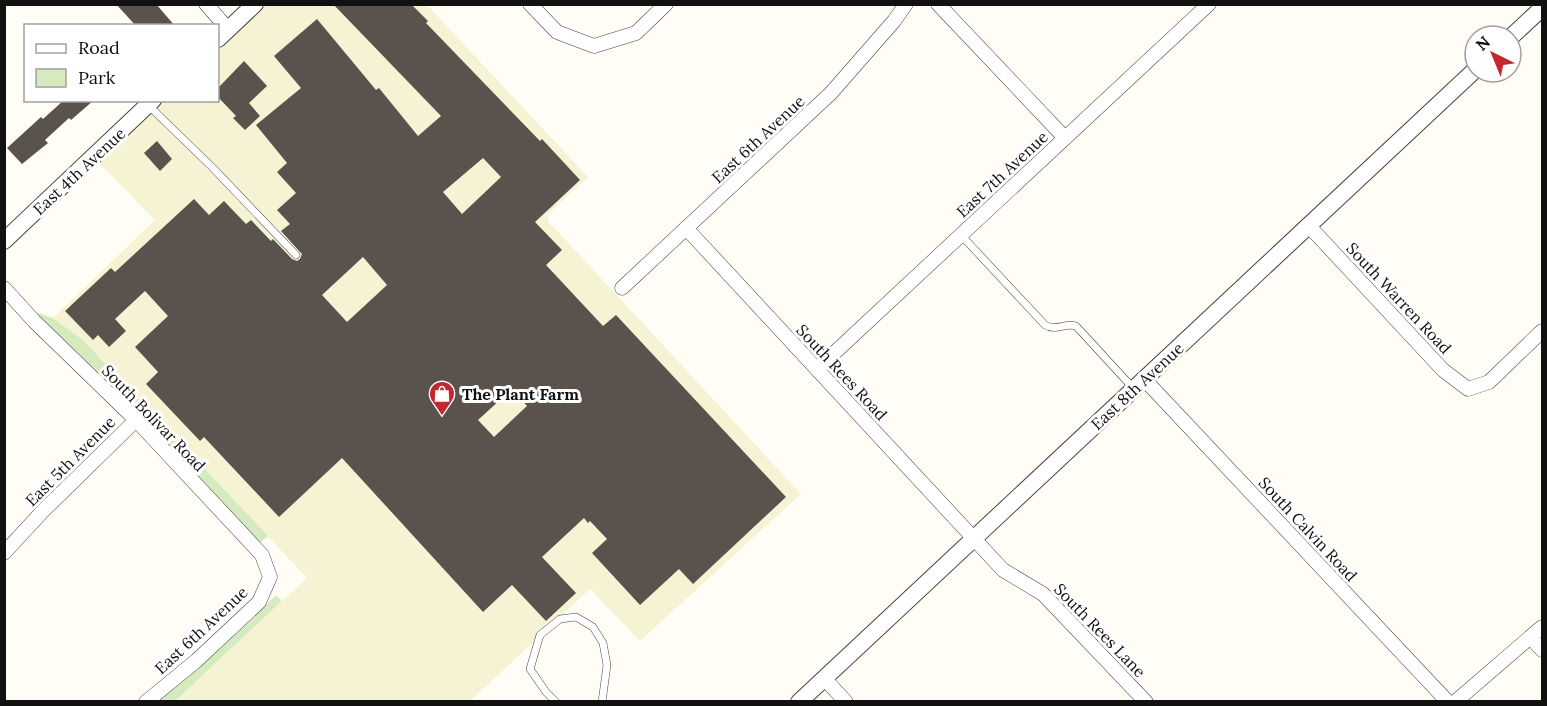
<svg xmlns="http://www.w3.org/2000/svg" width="1547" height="706" font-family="Lora,serif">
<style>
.farmland{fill:#f6f3d4}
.green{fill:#d5ebbd}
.building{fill:#5a524d;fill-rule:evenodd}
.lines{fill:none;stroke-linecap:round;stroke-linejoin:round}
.service-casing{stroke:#444;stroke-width:8}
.minor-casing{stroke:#444;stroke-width:15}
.tertiary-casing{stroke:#444;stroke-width:18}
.service{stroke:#fff;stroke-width:7}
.minor{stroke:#fff;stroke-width:14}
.tertiary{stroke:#fff;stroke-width:16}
.labels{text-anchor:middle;stroke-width:6;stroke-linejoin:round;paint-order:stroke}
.street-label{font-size:16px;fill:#111;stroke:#fff}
.poi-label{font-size:16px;font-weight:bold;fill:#111;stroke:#fff;text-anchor:start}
</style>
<rect width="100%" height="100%" fill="#fffdf5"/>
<polygon class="farmland" points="264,5 427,5 588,177 548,214 548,221 801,494 640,641 590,589 470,701 175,701 307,578 83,340 53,318 155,220 97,161 162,101 218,100 218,48"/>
<g class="green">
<polygon points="35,312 53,318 83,340 268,536 260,543 119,392"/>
<polygon points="276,595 282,601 175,701 155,702 210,657"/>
</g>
<g class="building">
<polygon points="116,4 156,4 175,26 136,26"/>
<path d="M333,4H411L428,21L426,23L540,141L542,139L580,180L535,222L562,250L546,265L603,326L616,315L786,497L693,584L679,569L640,605L592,553L607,539L590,521L588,523L584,518L542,557L576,593L546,621L512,585L483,612L342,458L279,517L204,437L200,441L146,384L158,372L135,347L168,316L145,291L115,319L126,331L109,347L98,335L93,340L65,311L111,268L115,272L194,199L209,215L224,201L246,224L251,220L271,241L273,239L292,259L297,261L300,259L302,254L300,252L281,231L290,224L277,210L296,193L277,172L287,163L256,125L301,88L274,56L317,19L376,90L379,88L418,136L441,116ZM483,158L501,177L462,214L443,192ZM363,257L387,285L347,322L322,295ZM512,389L527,406L494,437L478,420Z"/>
<polygon points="244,61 267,86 249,103 260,116 245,130 233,118 236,116 218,97 218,88"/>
<polygon points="64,100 94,100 71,120 69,118 45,140 48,143 22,164 7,148 41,117 43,119"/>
<polygon points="157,141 172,159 160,171 144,153"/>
</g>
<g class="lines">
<defs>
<g id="service">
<polyline points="148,105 213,168 296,255"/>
<path d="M961,235L1045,325C1056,332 1065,322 1076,326L1133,388"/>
<polyline points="556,702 546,692 530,669 540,635 560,619 576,617 593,627 603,643 607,665 602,702"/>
</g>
<g id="minor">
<polyline points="206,4 228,29"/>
<polyline points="530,4 557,32 594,46 636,33 666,4"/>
<polyline points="938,4 1065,138"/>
<polyline points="1308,225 1443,370 1468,389 1489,382 1542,331"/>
<polyline points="686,228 1003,570 1043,594 1146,702"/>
<polyline points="4,288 34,321 136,420 262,555 270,577 259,602 196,661 146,702"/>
<polyline points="622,288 831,93 894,21 906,4"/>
<polyline points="817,369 1209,4"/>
<polyline points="1144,379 1448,702"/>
<polyline points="4,553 43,511 136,420"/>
<polyline points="1531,638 1542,650"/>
<polyline points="824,678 846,702"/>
<polyline points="1455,702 1542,627"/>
</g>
<g id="tertiary">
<polyline points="1511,37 1542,8"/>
<polyline points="218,39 255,4"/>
<polyline points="4,241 153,100"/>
<polyline points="799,702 1475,70"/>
</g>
</defs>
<use href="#service" class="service-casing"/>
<use href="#minor" class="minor-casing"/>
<use href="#tertiary" class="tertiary-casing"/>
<use href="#service" class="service"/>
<use href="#minor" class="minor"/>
<use href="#tertiary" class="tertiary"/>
</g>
<defs>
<symbol id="shop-pin" viewBox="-11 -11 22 30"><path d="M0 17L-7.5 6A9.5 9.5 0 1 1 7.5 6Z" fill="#c4262e" stroke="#fff"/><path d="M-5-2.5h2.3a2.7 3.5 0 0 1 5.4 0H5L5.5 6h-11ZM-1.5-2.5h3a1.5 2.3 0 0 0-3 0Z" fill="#fff"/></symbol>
</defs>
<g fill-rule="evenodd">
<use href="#shop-pin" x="427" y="379" width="30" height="40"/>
</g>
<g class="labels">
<g class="street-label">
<text transform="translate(758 139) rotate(-43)" y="6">East 6th Avenue</text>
<text transform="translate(79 171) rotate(-43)" y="6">East 4th Avenue</text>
<text transform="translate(1002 174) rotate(-43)" y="6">East 7th Avenue</text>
<text transform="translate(1399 298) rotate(47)" y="6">South Warren Road</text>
<text transform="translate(842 372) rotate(47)" y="6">South Rees Road</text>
<text transform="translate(1137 386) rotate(-43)" y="6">East 8th Avenue</text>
<text transform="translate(154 418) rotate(46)" y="6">South Bolivar Road</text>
<text transform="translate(70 461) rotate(-45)" y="6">East 5th Avenue</text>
<text transform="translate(1308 529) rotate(47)" y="6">South Calvin Road</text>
<text transform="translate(201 630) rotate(-43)" y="6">East 6th Avenue</text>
<text transform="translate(1100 630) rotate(46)" y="6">South Rees Lane</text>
</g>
<g class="poi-label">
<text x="462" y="400">The Plant Farm</text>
</g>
</g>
<rect width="1547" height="706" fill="none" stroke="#111111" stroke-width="12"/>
<rect x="24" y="24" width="195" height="78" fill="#ffffff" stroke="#a0a0a0" stroke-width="1.5"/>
<rect x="36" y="44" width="30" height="9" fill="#ffffff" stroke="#a0a0a0" stroke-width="1.5"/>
<text x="78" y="54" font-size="18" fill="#111111">Road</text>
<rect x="36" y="69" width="30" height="18" fill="#d5ebbd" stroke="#a0a0a0" stroke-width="1.5"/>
<text x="78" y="84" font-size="18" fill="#111111">Park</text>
<g transform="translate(1493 54) rotate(317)"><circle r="28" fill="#ffffff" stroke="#a0a0a0" stroke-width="1.5"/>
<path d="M0-4.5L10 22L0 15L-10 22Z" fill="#c4262e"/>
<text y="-9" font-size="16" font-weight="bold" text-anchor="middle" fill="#111111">N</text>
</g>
</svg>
